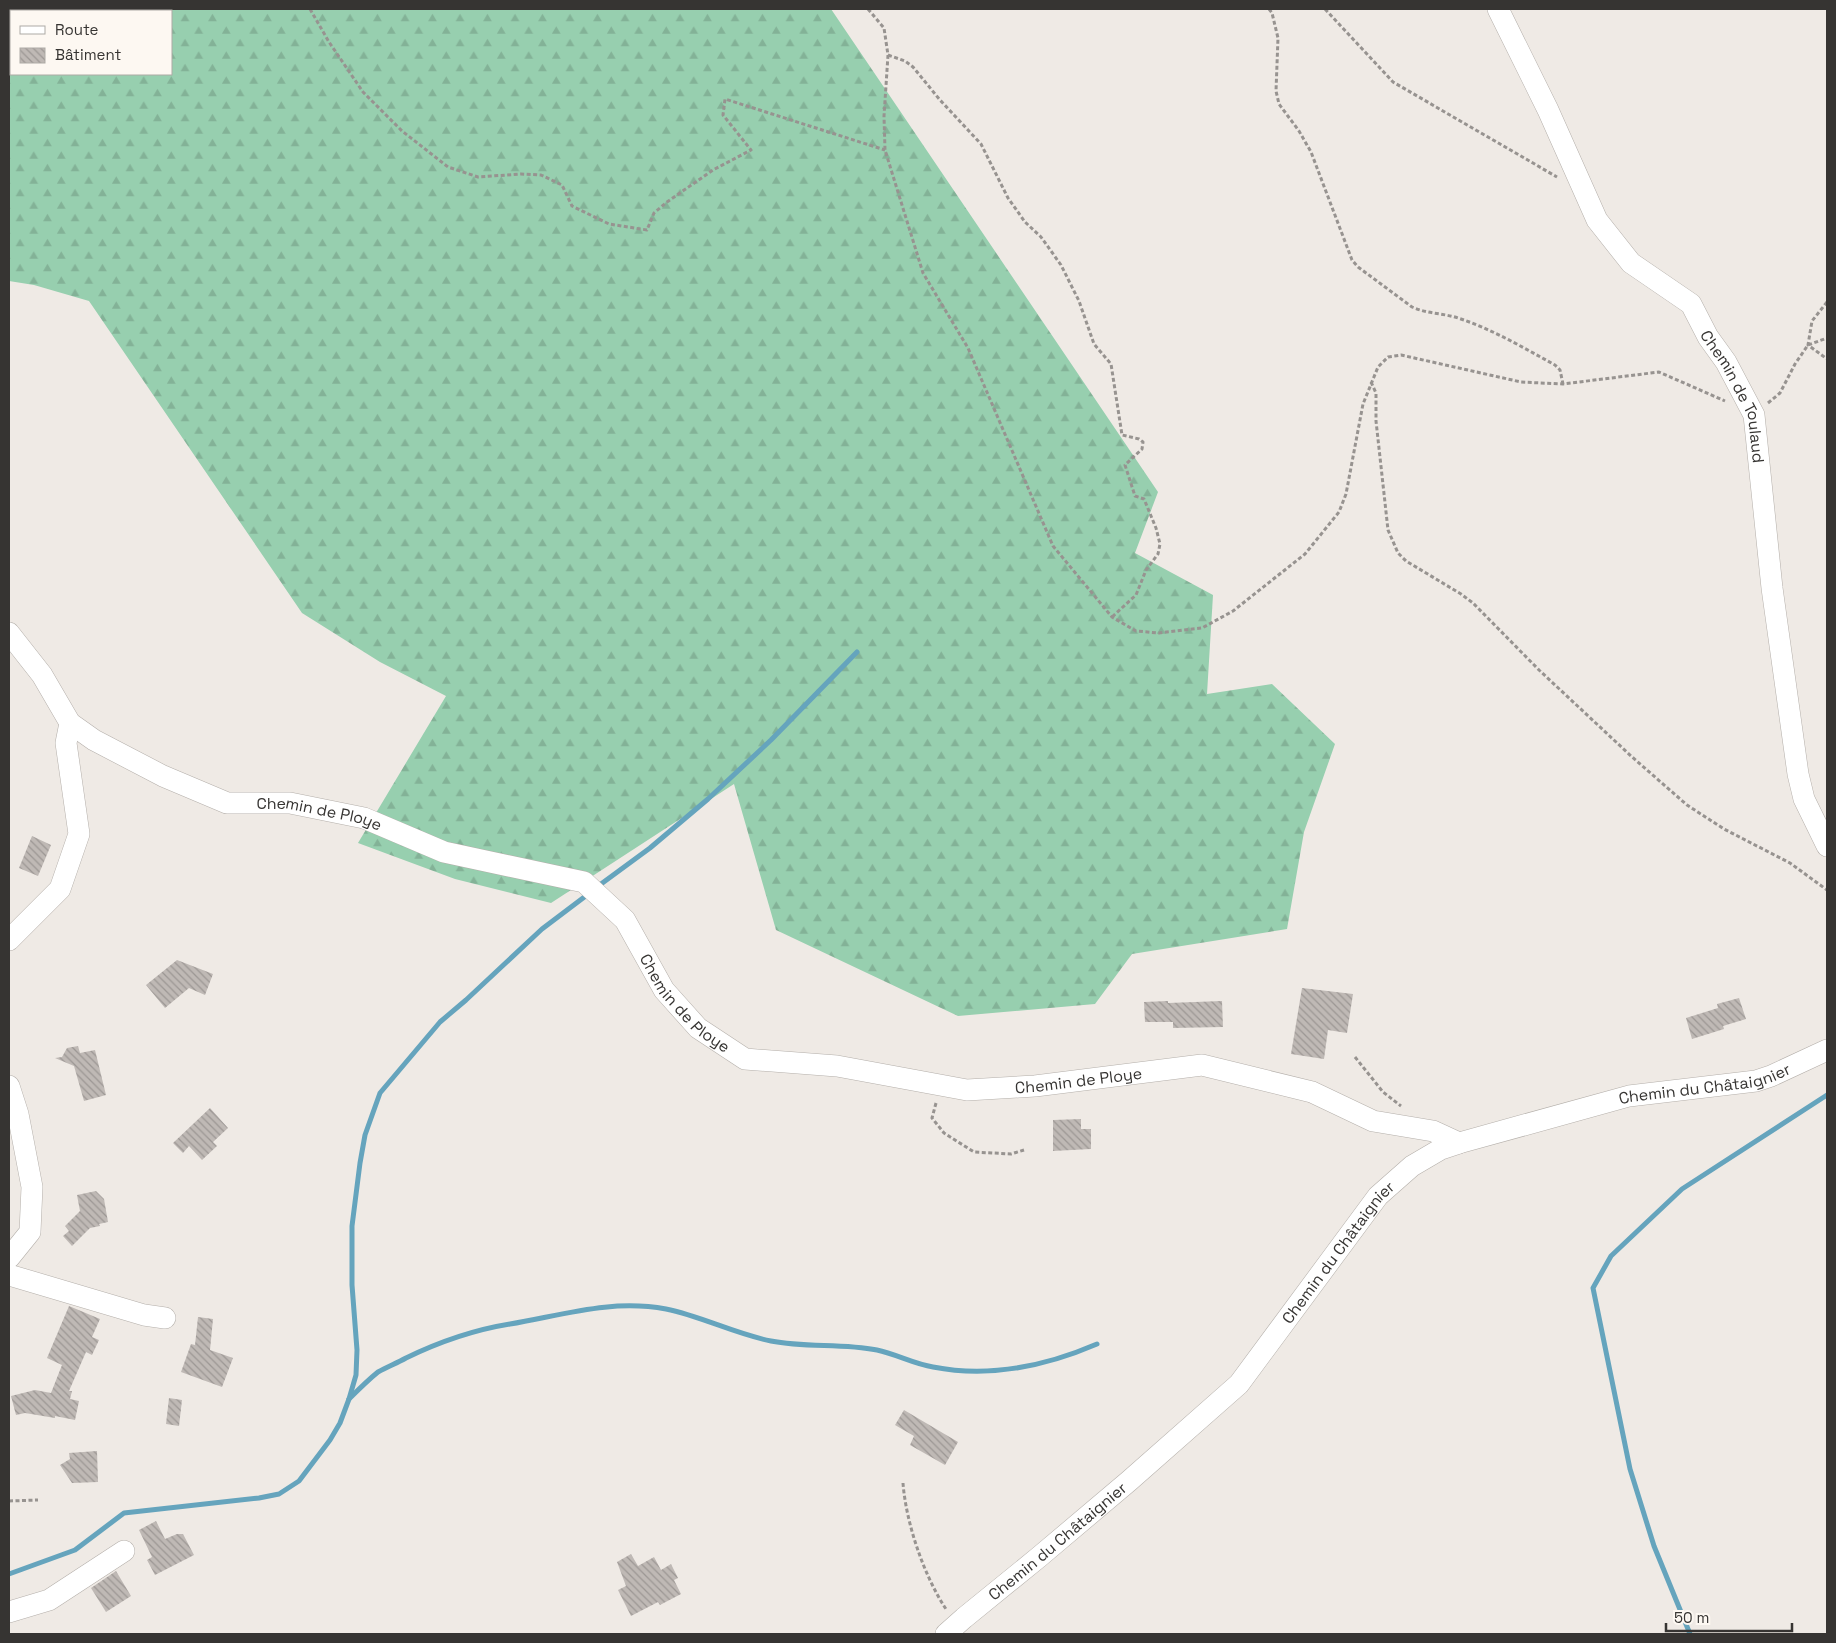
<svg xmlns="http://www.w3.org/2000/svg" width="1836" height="1643" font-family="'Space Grotesk',sans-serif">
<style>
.forest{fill:url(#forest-firs);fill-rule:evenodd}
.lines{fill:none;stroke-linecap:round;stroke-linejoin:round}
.stream{stroke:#65a4bd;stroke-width:5}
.building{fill:url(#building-back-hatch)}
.minor-casing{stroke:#b4afaa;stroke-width:22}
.path{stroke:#979390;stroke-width:3;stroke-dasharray:4 2.5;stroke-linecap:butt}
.minor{stroke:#fff;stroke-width:21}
.labels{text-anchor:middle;stroke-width:5;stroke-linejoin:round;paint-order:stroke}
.street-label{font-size:16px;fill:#363432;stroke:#fdf8f2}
</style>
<defs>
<pattern id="forest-firs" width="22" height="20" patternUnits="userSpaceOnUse" patternTransform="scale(1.25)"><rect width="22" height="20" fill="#97cfaf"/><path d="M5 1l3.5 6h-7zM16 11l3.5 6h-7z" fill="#83b297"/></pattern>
<pattern id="building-back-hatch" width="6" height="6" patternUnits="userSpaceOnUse" patternTransform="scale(1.25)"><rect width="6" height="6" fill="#bfb9b5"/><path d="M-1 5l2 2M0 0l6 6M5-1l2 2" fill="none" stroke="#9c9794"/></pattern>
</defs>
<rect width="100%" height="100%" fill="#efeae5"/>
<path class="forest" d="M9,9H831L1158,492L1135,553L1213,595L1207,694L1272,684L1335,744L1304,832L1287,929L1132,954L1095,1004L958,1016L776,930L734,784L551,903L455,879L358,843L446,696L380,662L302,613L89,301L34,285L9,281ZM11,11H171V74H11Z"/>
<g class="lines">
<g class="stream">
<polyline points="40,11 42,9"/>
<polyline points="9,51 11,48"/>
<polyline points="601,884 650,848 708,799 771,740 857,652"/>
<path d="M349,1399C359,1389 368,1380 378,1372C387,1367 397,1363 406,1358C441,1341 473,1330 510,1324C563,1315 611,1299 666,1309C701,1316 735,1334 771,1341C806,1348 842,1343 877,1350C896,1354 914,1364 933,1367C989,1378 1046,1366 1097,1344"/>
<polyline points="9,1574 75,1550 124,1513 259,1498 279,1494 299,1481 330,1440 340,1423 349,1399 356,1375 357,1350 352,1285 352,1226 360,1163 365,1135 380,1093 440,1022 466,1000 542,929 587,895"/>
<polyline points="1690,1634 1654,1546 1630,1469 1593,1288 1611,1256 1682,1189 1827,1095"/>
</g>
</g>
<g class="building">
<polygon points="32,836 51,845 38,876 19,868"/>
<polygon points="177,960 213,974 205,995 189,988 165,1008 146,985"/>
<polygon points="1302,988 1353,994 1347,1033 1328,1030 1324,1059 1291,1054"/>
<polygon points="1739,998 1746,1019 1723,1026 1724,1029 1692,1039 1686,1018 1718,1008 1717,1004"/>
<polygon points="1168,1001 1168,1003 1222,1001 1223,1027 1173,1028 1173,1022 1145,1022 1144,1002"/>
<polygon points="78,1046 80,1053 95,1050 106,1095 84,1101 74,1066 55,1058 62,1057 67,1048"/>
<polygon points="210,1108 228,1128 213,1142 217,1146 202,1160 189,1146 183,1153 173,1143"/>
<polygon points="1081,1119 1081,1129 1091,1129 1091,1149 1053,1151 1053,1120"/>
<polygon points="96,1191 104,1199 108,1222 99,1224 100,1226 90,1228 72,1246 63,1236 69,1231 65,1226 80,1211 77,1195"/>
<polygon points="69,1306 100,1319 92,1337 99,1340 92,1355 86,1352 69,1391 72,1391 70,1399 79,1401 75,1420 55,1416 55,1418 25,1413 16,1415 11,1396 35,1390 51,1393 62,1365 47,1358"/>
<polygon points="198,1317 213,1319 210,1350 233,1358 222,1387 181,1372 191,1344 195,1345"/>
<polygon points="169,1398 182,1400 179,1426 166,1424"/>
<polygon points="904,1410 958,1442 945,1465 910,1445 914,1436 895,1425"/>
<polygon points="97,1451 98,1482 72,1483 60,1465 70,1459 69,1453"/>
<polygon points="156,1521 165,1539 177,1534 183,1534 194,1555 155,1575 147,1560 152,1557 139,1530"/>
<polygon points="631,1554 638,1566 654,1557 661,1570 671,1564 678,1578 674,1580 681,1594 660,1605 658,1602 631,1616 618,1590 626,1586 617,1562"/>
<polygon points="116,1571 131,1596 106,1612 91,1588"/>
</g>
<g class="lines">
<defs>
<g id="minor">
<path id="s1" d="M1498,9L1548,110L1597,220L1631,263L1691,304L1708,337L1726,362L1754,415L1772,588L1798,774L1804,799L1827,846"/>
<path id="s2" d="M9,633L42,675L70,723L94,740L163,776L227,803H290L364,818L444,852L584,882L625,920L664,990L698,1028L745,1059L837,1066L967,1090L1035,1086L1202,1065L1312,1092L1373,1121L1433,1131L1459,1143"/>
<polyline points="9,940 60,889 79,834 66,743 70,723"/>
<polyline points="9,1086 18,1114 32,1187 30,1232 9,1258"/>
<polyline points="9,1275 144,1315 165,1318"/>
<polyline points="9,1612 49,1600 124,1551"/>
<path id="s3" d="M946,1634L964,1618L1039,1557L1129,1481L1239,1384L1378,1196L1412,1166L1441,1149L1459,1143L1629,1096L1756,1081L1771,1076L1827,1050"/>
</g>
</defs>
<use href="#minor" class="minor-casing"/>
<g class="path">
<polyline points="310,9 329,42 363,92 402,131 448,167 478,177 521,174 541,175 562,185 572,206 609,224 647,230 654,213 667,202 713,170 751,150 723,115 725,99 885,150"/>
<polyline points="868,9 884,28 888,55 884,116 885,150 923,273 968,348 1053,546 1112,617 1136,631 1159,633 1202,628 1233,611 1305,554 1339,512 1346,494 1363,404 1378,367 1388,357 1401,355 1521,382 1563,384 1659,372 1725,401"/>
<path d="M1269,9L1272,13L1278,38L1276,91L1279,104L1299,131L1311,152L1352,260L1358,267L1412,307C1427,314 1443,313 1458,318C1492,329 1524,348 1555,365L1560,370L1563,384"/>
<polyline points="1325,9 1393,82 1557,177"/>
<polyline points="888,55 905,61 913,67 940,100 981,144 1008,198 1025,222 1041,237 1061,265 1079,301 1094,344 1111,364 1122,435 1139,439 1143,442 1142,449 1125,465 1135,496 1144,499 1156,528 1160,544 1158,554 1146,570 1136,595 1112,617"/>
<polyline points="1827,302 1812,321 1808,345 1827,359"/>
<polyline points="1371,382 1376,393 1376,421 1388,530 1398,553 1406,561 1461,594 1473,603 1539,670 1631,756 1687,805 1724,829 1790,863 1827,890"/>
<polyline points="1768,403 1780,393 1795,364 1808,345 1827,338"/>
<polyline points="1355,1057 1383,1092 1401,1106"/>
<polyline points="936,1103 932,1118 944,1133 974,1152 1011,1154 1024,1150"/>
<path d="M903,1483C906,1523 924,1576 946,1609"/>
<polyline points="9,1501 38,1500"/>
</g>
<use href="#minor" class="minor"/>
</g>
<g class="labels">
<g class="street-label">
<text dy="6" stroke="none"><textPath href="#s1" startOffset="464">Chemin de Toulaud</textPath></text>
<text dy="6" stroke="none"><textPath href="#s2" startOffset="379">Chemin de Ploye</textPath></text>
<text dy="6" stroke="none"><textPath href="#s2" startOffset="814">Chemin de Ploye</textPath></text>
<text dy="6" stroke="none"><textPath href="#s2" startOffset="1234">Chemin de Ploye</textPath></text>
<text dy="6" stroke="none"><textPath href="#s3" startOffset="970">Chemin du Châtaignier</textPath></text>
<text dy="6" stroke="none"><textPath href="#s3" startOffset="550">Chemin du Châtaignier</textPath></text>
<text dy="6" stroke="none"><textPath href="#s3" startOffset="145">Chemin du Châtaignier</textPath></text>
</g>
</g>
<rect width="1836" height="1643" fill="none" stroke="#363432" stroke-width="20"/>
<rect x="10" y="10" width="162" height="65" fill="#fdf8f2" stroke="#adaaa5"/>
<rect x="20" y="26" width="25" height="8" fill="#ffffff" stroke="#adaaa5"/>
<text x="55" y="35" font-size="15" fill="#363432">Route</text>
<rect x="20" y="48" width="25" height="15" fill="url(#building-back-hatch)" stroke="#adaaa5"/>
<text x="55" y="60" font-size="15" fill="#363432">Bâtiment</text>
<path d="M1666 1623v8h126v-8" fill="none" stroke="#363432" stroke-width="2.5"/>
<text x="1674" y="1623" font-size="15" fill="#363432" stroke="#fdf8f2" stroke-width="4" paint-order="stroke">50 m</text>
</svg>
